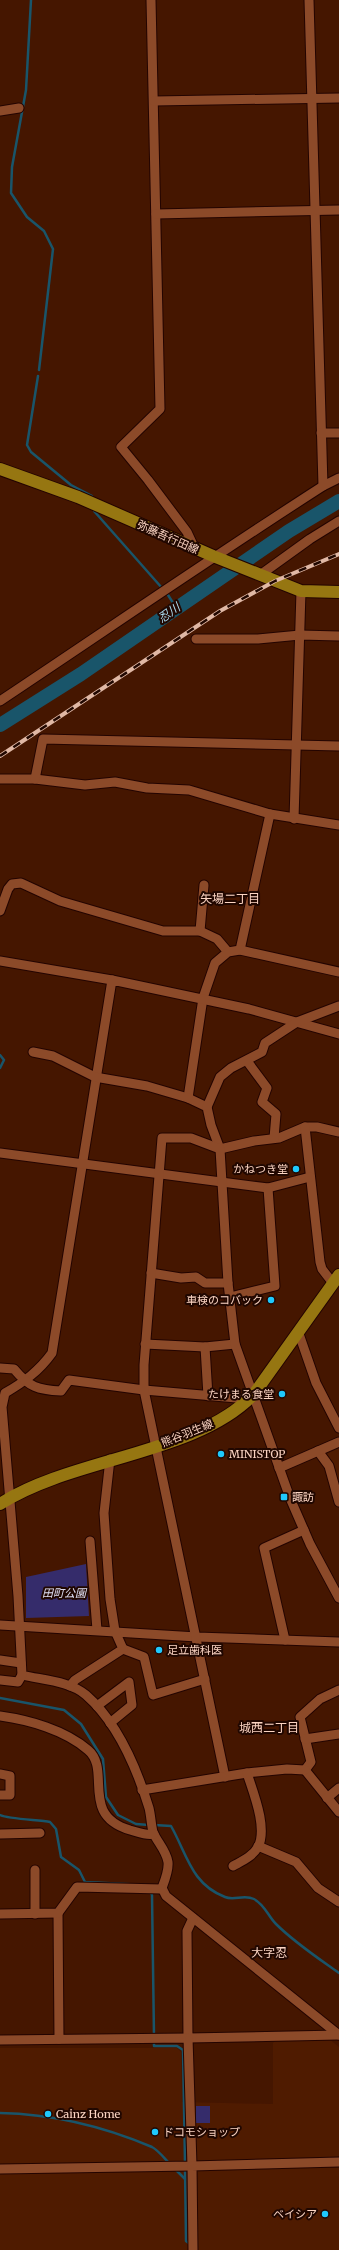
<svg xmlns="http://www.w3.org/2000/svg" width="339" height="2250" font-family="Merriweather,'Noto Sans JP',serif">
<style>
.built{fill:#4f1b00}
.green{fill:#352c6b}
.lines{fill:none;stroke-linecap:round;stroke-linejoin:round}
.stream{stroke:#19556a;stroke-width:2.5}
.river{stroke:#19556a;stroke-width:14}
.minor-casing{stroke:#230400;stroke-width:11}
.major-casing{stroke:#230400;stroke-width:14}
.minor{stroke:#8c4a29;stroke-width:9}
.major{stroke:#967611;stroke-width:12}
.rail-casing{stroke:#e0b8a5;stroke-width:4}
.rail{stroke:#200700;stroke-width:2.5;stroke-dasharray:8;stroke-linecap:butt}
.poi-dot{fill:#1fc9fd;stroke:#200700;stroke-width:1.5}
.labels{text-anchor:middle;stroke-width:4;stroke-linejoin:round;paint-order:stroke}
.street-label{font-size:11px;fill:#fbd4c2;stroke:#200700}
.poi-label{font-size:11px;fill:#fbd4c2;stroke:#200700;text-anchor:start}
.park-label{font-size:11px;font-style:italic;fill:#e0e0f5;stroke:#200700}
.water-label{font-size:12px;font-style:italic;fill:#acddf1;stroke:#200700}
.neighbourhood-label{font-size:12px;fill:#fbd4c2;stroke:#200700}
</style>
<rect width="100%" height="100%" fill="#451600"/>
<g class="built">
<polygon points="339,1448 339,1489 327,1454"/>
<polygon points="277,2039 329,2039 339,2047 339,2250 0,2250 0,2048 177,2048 181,2052 182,2102 273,2104 273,2043"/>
</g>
<g class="green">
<polygon points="86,1564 89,1616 26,1618 26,1577"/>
<rect x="196" y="2106" width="14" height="17"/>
</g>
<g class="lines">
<g class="stream">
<polyline points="31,0 26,90 12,167 11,193 27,217 44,231 53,249 39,370"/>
<polyline points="38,376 27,445 31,452 71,485 92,496 92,499"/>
<polyline points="94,511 162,588"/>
<polyline points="168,595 177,609"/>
<polyline points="0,1055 4,1060 0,1068"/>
<polyline points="0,1698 64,1710 81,1724 103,1759 106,1797 118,1815 136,1824 149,1825"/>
<path d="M0,1815C8,1819 39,1820 50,1822L56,1829L61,1857L79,1870L85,1882L146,1885"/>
<path d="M154,1825L171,1826C187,1854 191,1884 225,1897C234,1901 244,1894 254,1899C265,1905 268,1916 276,1924C295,1943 318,1958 339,1973"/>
<polyline points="150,1891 152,1895 154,2036"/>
<polyline points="154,2041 154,2046 177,2046 183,2050 185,2163"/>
<path d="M0,2113C51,2114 105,2127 152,2147C158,2150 165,2159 170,2164"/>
<polyline points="185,2168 186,2241 190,2244"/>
<polyline points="175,2169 185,2179"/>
</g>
<polyline class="river" points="0,725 81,674 289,531 339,501"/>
<defs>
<g id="minor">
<polyline points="151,0 160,409 121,447 148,480 187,532 194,547"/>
<polyline points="309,0 323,486"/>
<polyline points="154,101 339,98"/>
<polyline points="0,111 19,108"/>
<polyline points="156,214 339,210"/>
<polyline points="321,433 339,433"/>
<polyline points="260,575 310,539 339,521"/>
<polyline points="196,639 258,639 300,635 339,636"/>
<path d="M0,701C108,629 214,556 323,486L339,478"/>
<polyline points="0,779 35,779 85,785 115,782 147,788 189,790 270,814 339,825"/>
<polyline points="35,779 43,739 339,746"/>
<polyline points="294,819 301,591"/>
<polyline points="0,911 8,889 12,884 21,883 60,901 163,931 200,931 217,939 228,952"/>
<polyline points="200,931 204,885"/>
<polyline points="240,950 270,814"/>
<polyline points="0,961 112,980"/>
<polyline points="339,972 240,950 228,952 215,963 203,998 188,1098 207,1107 211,1125 220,1149 254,1141 279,1138 305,1127 317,1127 339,1132"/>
<path d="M339,1034L249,1009L112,980L52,1353C39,1371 24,1382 5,1393L2,1407L18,1596L22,1675C42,1680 70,1681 86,1695C117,1722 137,1769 149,1808C151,1816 151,1824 153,1832C157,1842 166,1850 168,1862C169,1870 165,1880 162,1888L166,1896L339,2035"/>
<polyline points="33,1052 53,1056 95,1077 147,1086 188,1098"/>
<polyline points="247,1061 267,1088 262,1102 276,1114 274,1138"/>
<polyline points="207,1107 220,1077 231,1068 262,1052 265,1043 297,1022 339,1006"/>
<polyline points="305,1127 320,1262 322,1269 332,1282"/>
<polyline points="0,1153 268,1188 310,1177"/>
<polyline points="151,1273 181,1278 196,1277 205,1283 228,1283"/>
<polyline points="230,1297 275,1286 268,1188"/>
<polyline points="298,1331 316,1383 339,1428"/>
<polyline points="145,1344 205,1347 235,1344"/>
<polyline points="205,1347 208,1396"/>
<path d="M0,1368L14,1369C29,1387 38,1390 61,1391L69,1380L144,1390L237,1398L246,1402"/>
<polyline points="318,1451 329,1466 339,1502"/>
<polyline points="279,1468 339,1442"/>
<polyline points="90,1541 97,1630"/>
<polyline points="0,1625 197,1637 339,1642"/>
<polyline points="285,1640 264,1548 304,1530"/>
<polyline points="123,1649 144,1657 153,1695 205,1679"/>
<polyline points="0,1660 21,1663"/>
<polyline points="0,1680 18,1682 22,1675"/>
<polyline points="70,1686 75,1680 123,1649 115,1631 110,1599 104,1513 110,1459"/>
<polyline points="339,1690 320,1699 300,1717 311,1762 305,1770 339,1812"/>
<polyline points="97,1706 129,1682 132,1705 110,1723"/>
<path d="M0,1716C29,1720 65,1730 88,1750C112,1770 79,1815 130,1830C138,1832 146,1836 154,1834"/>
<polyline points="305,1739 339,1734"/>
<polyline points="0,1774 10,1776 10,1795 0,1795"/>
<polyline points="225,1777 144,1390 144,1365 162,1138 191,1138 220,1149 228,1283 235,1344 290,1498 310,1544 339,1598"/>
<polyline points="142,1790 247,1773 287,1769 305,1770"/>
<polyline points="327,1798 339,1788"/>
<polyline points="0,1834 40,1833"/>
<polyline points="258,1846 296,1862 318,1888 339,1902"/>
<path d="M233,1866C242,1861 252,1857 258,1847C268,1828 253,1792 247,1773"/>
<polyline points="35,1870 35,1914"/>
<polyline points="58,1913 59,2039"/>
<polyline points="0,1914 58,1913 77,1887 162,1889"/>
<polyline points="193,1918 187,1931 188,2038 339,2035"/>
<polyline points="0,2040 188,2038 192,2166 0,2169"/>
<polyline points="193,2250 192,2166 339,2162"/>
</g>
<g id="major">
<polyline points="0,469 78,497 213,556 301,591 339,592"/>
<path d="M0,1504C73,1457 196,1455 254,1394L339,1275"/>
</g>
</defs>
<use href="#minor" class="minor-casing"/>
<use href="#major" class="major-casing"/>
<use href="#minor" class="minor"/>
<use href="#major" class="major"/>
<defs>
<polyline id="rail" points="0,756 220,611 275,581 339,554"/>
</defs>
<use href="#rail" class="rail-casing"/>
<use href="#rail" class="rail"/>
</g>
<g class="poi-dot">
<circle cx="296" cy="1169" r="4"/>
<circle cx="271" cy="1300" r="4"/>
<circle cx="282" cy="1394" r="4"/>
<circle cx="221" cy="1454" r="4"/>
<rect x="280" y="1493" width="8" height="8" rx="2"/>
<circle cx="159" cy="1650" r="4"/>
<circle cx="48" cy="2114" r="4"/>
<circle cx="155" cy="2132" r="4"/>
<circle cx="325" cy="2214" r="4"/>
</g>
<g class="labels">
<g class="street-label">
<text transform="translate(168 537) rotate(24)" y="4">弥藤吾行田線</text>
<text transform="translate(187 1433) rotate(-22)" y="4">熊谷羽生線</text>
</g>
<g class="poi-label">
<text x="288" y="1173" text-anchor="end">かねつき堂</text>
<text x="263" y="1304" text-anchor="end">車検のコバック</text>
<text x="274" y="1398" text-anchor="end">たけまる食堂</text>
<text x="229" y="1458">MINISTOP</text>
<text x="292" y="1501">諏訪</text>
<text x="167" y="1654">足立歯科医</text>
<text x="56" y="2118">Cainz Home</text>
<text x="163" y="2136">ドコモショップ</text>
<text x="317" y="2218" text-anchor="end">ベイシア</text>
</g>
<g class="park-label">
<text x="64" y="1597">田町公園</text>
</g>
<g class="water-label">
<text transform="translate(169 613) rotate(-35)" y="4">忍川</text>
</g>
<g class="neighbourhood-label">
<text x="230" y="903">矢場二丁目</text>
<text x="269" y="1732">城西二丁目</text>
<text x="269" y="1957">大字忍</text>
</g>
</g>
</svg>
